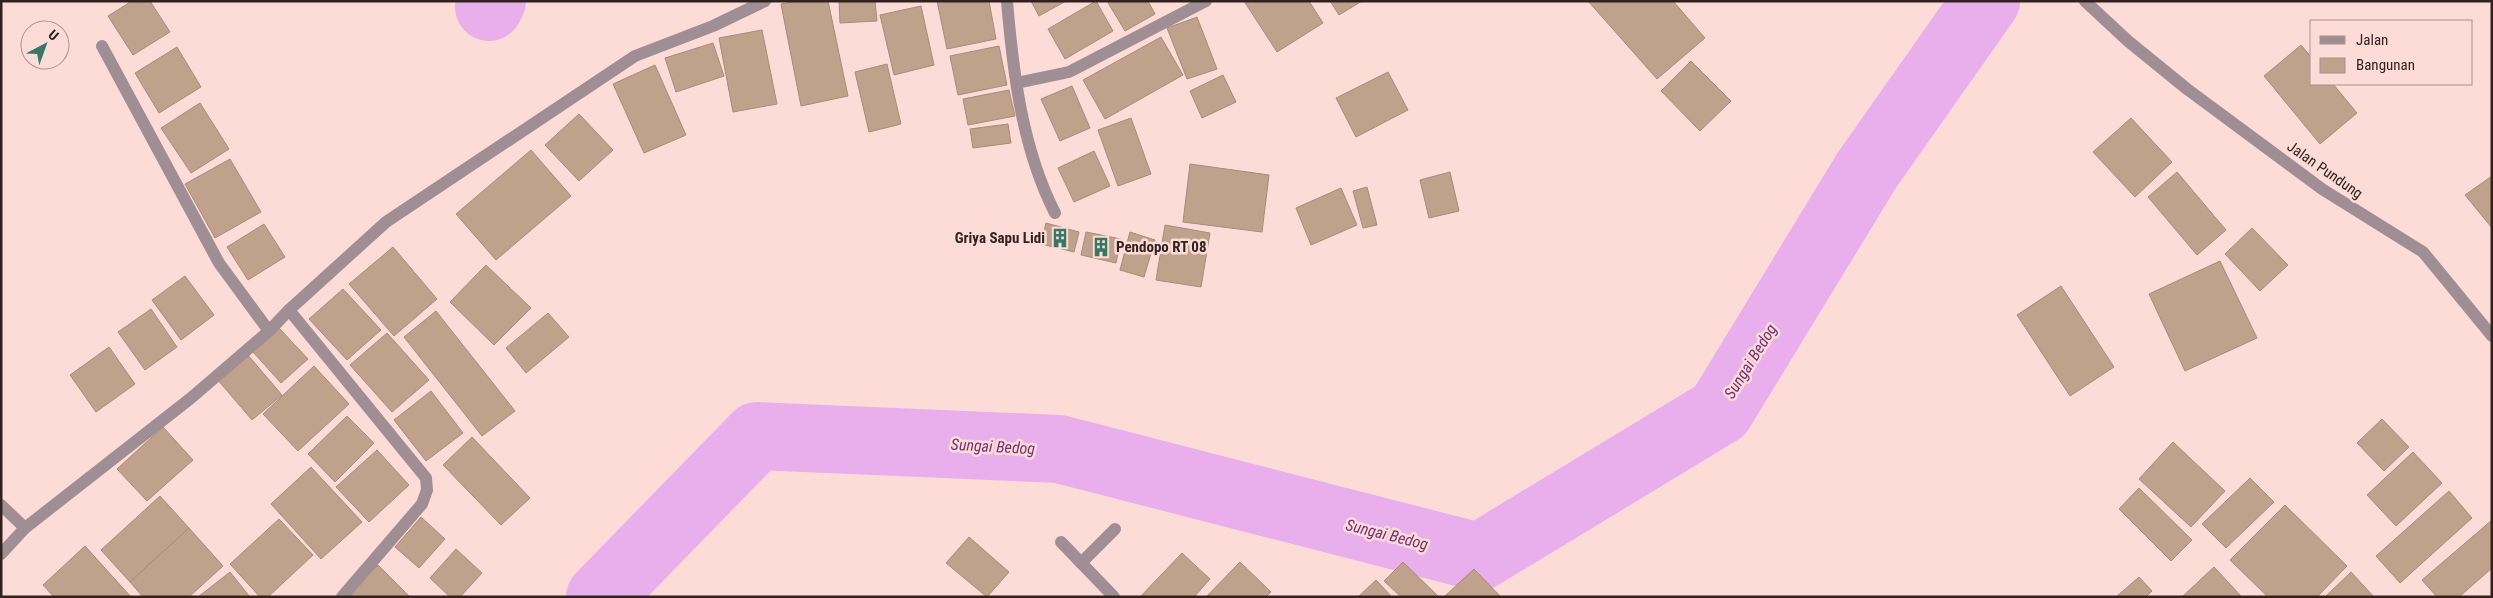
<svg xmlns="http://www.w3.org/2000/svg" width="2493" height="598" font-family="'Roboto Condensed',sans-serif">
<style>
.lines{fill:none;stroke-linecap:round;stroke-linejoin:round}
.river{stroke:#e9afec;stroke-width:68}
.building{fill:#c0a18c;stroke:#a98b77}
.lane{stroke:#9f8e94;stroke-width:12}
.street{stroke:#9f8e94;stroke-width:12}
.labels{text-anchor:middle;stroke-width:5;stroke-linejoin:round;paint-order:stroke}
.street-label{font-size:15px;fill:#312220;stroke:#fddcd8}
.poi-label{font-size:15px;font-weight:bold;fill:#312220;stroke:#fddcd8;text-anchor:end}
.water-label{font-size:16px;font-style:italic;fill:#743078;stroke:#fddcd8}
</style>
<rect width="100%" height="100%" fill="#fddcd8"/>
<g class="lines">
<g class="river">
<polyline points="489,7 492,1"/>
<polyline points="600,597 757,436 1059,449 1479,557 1720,411 1867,170 1986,1"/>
</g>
</g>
<g class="building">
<polygon points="132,1 150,1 170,32 133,55 108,16"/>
<polygon points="797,1 828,1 848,96 801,106 781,4"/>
<polygon points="839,1 875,1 877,21 840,23"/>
<polygon points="937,1 989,1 996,39 947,49"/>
<polygon points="1031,1 1066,1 1039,16"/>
<polygon points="1096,1 1113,31 1065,59 1048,29"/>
<polygon points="1107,1 1148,1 1155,14 1125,31"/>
<polygon points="1244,1 1309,1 1323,23 1277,52"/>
<polygon points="1330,1 1362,1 1339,15"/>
<polygon points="1588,1 1673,1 1705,38 1657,79"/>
<polygon points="921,6 934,65 894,75 880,15"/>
<polygon points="1197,17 1217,69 1187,79 1167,28"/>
<polygon points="762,30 777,104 733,112 719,38"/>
<polygon points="1161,37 1183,75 1105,119 1083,80"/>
<polygon points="713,43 724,76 676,92 665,58"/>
<polygon points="2301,45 2312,58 2312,84 2333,84 2357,113 2320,144 2264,76"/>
<polygon points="999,46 1007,85 958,95 950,56"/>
<polygon points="177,47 201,87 159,113 135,73"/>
<polygon points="1691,61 1731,101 1700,131 1661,91"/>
<polygon points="887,64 901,124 869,132 855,72"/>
<polygon points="655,65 686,135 644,153 613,84"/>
<polygon points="1388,72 1408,110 1356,137 1336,98"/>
<polygon points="1223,75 1236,102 1202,118 1190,91"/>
<polygon points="1072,86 1090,128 1060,141 1041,99"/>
<polygon points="1009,90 1015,116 968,125 963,99"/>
<polygon points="200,103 229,149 191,173 161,128"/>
<polygon points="579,114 613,150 579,181 545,145"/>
<polygon points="1131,118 1151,174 1118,186 1098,130"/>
<polygon points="2131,118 2172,162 2135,197 2093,152"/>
<polygon points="1008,124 1011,143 973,148 970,129"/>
<polygon points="531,150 571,196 496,260 456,214"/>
<polygon points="1094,151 1110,186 1074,202 1058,168"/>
<polygon points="230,159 261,212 215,238 185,184"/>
<polygon points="1190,164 1269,175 1262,232 1183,222"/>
<polygon points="1450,172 1459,211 1429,218 1420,180"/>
<polygon points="2177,172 2226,230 2197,255 2148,197"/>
<polygon points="2492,176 2492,228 2465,195"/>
<polygon points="1367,187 1377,225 1363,228 1353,191"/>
<polygon points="1341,188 1357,225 1311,245 1296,208"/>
<polygon points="1046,223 1079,232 1074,252 1041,244"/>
<polygon points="264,224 285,257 248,280 227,247"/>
<polygon points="1165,225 1210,233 1201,287 1156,280"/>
<polygon points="2252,228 2288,265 2260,291 2225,254"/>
<polygon points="1086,232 1121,239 1116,263 1081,255"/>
<polygon points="1130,232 1155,240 1144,277 1120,270"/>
<polygon points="393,247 437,299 394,336 349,284"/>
<polygon points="2220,261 2257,338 2185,371 2149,294"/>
<polygon points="486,265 531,308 494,345 450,302"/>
<polygon points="185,276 214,315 181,340 152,300"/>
<polygon points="2061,286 2114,367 2070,396 2017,315"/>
<polygon points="343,289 381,330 347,360 309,319"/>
<polygon points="151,309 177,347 145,370 118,332"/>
<polygon points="436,311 515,411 482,436 404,337"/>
<polygon points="548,313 569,337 526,373 506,348"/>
<polygon points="279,328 308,359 281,383 253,352"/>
<polygon points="387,333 429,380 392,412 350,365"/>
<polygon points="109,347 135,384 96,412 70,375"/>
<polygon points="247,354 282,395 252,420 217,379"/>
<polygon points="314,366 349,404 298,451 263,414"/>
<polygon points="431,391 463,433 426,461 394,420"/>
<polygon points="347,416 374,443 335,482 308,454"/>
<polygon points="2382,419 2409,447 2384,471 2357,443"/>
<polygon points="163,427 193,460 147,501 117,469"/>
<polygon points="472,437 530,498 501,525 443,465"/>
<polygon points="2173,442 2225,491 2191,527 2139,479"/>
<polygon points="377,450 409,485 369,522 336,487"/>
<polygon points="2413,452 2442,483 2396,526 2367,495"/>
<polygon points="311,467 362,522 321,559 271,504"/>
<polygon points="2250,478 2274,502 2226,548 2202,524"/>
<polygon points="2139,488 2192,540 2171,561 2119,509"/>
<polygon points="2449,491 2472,518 2400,583 2376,556"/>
<polygon points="160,496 189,528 130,582 101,550"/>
<polygon points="2285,505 2347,566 2317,597 2268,597 2230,560"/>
<polygon points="421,517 445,539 419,568 395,547"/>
<polygon points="279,519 313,555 268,597 260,597 230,564"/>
<polygon points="2492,520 2492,568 2459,597 2437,597 2422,580"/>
<polygon points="189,528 223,566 189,597 143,597 130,582"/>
<polygon points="969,537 1009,572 987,597 946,563"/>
<polygon points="85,546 131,597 54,597 43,585"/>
<polygon points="456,549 482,573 460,597 450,597 430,578"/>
<polygon points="1182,553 1210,579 1194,597 1140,597"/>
<polygon points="1240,562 1271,592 1266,597 1206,597"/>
<polygon points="1403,562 1439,597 1401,597 1384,581"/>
<polygon points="378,565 410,597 346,597"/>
<polygon points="2214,567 2242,597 2182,597"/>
<polygon points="1474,569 1501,597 1444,597"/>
<polygon points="230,572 250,597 198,597"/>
<polygon points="2351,572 2374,597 2325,597"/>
<polygon points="2139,577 2152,591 2146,597 2116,597"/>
<polygon points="1376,580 1392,597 1358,597"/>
</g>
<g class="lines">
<polyline class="lane" points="1081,563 1115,529"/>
<g class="street">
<path d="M1007,1C1013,73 1022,148 1055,213"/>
<polyline points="2085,1 2128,41 2187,89 2322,189 2423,252 2492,336"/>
<polyline points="102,46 219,263 269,331"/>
<polyline points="1017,83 1069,72 1206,1"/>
<polyline points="289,310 426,478 427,490 422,504 342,597"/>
<polyline points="1,505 25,528"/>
<polyline points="1061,542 1114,597"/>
<polyline points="1,554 25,528 191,398 269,331 289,310 386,222 635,56 713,26 765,1"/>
</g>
</g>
<defs>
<symbol id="building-bare" viewBox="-9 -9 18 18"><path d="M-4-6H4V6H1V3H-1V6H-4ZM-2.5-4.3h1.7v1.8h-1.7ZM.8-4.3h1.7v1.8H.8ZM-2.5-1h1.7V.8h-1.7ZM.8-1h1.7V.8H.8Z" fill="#367766" stroke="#fddcd8" stroke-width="2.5" paint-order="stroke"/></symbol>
</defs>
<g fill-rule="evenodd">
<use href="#building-bare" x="1046" y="224" width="28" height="28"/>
<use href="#building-bare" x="1087" y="233" width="28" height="28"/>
</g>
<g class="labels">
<g class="street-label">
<text transform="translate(2325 170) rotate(35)" y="5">Jalan Pundung</text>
</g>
<g class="poi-label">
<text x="1045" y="243">Griya Sapu Lidi</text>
<text x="1116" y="252" text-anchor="start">Pendopo RT 08</text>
</g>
<g class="water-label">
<text transform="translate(1750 361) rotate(-58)" y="6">Sungai Bedog</text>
<text transform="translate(993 446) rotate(3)" y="6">Sungai Bedog</text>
<text transform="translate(1387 534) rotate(14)" y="6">Sungai Bedog</text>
</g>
</g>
<rect width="2493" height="598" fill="none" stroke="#312220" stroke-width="5"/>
<rect x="2310" y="20" width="162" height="65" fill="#fddcd8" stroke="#ab928e"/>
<rect x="2320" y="36" width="25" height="8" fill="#9f8e94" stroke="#ab928e"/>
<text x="2356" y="45" font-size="15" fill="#312220">Jalan</text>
<rect x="2320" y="58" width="25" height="15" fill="#c0a18c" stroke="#ab928e"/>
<text x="2356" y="70" font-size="15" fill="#312220">Bangunan</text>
<g transform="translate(45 45) rotate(41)"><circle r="24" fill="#fddcd8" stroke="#ab928e"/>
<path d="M0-4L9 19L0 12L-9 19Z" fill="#367766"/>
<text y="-8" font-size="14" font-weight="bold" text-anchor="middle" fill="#312220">U</text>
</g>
</svg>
